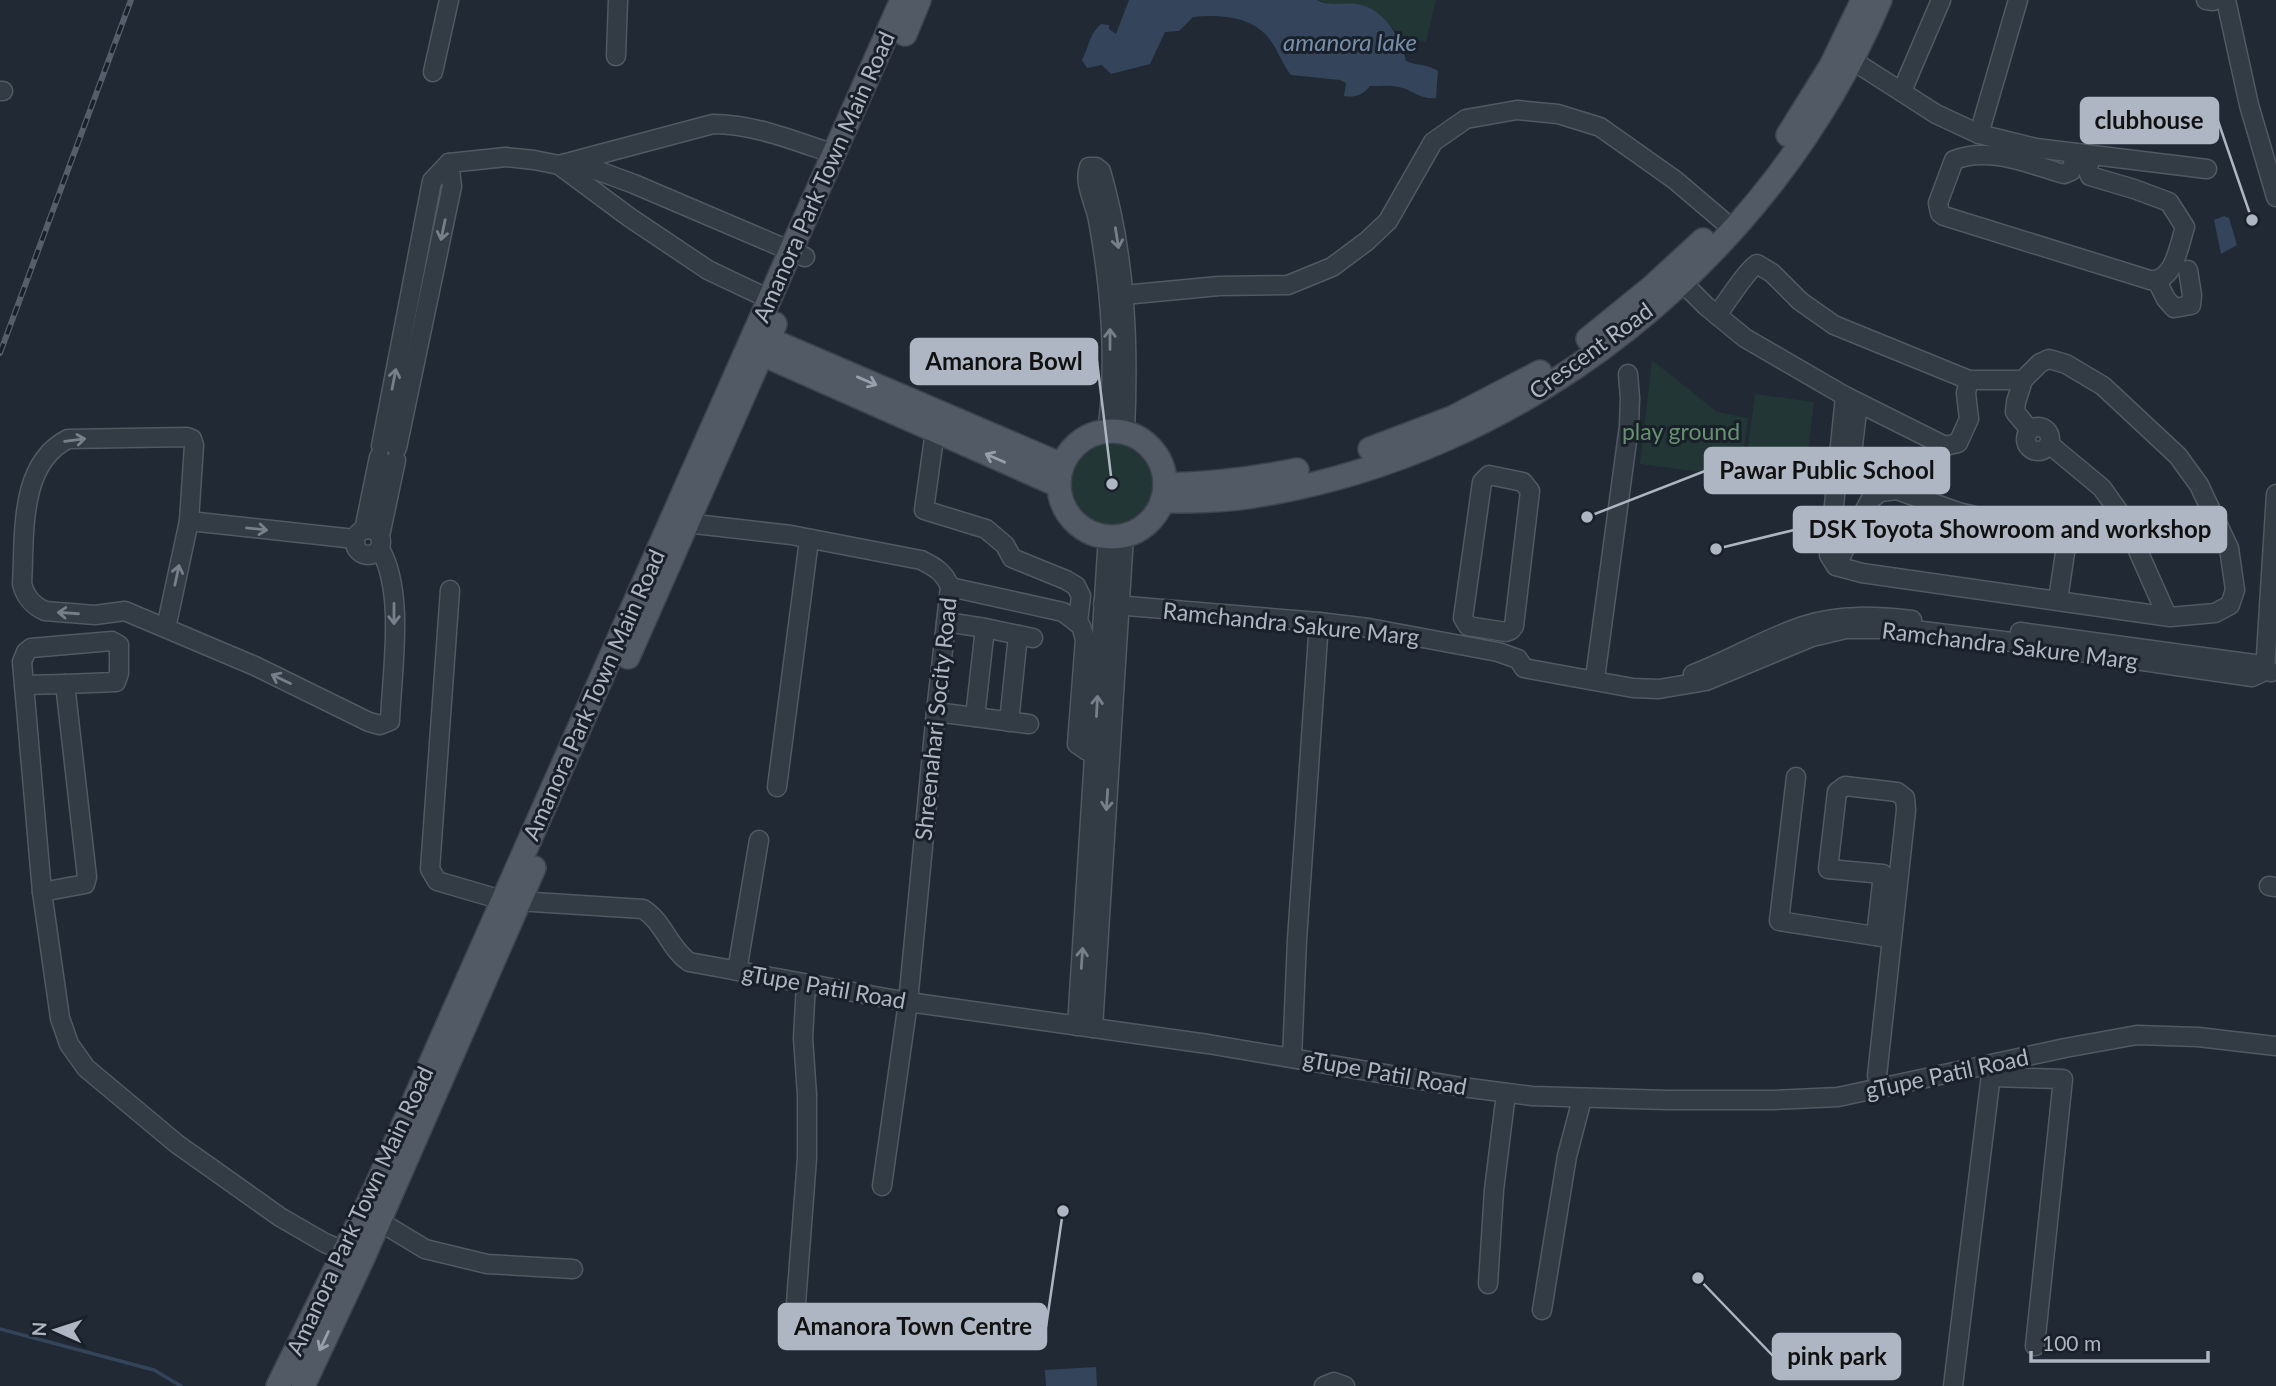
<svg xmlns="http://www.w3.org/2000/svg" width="2276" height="1386" font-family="Lato,sans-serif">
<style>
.green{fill:#233636}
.water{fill:#34455b}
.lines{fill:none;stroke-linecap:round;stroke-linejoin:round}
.stream{stroke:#34455b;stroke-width:3.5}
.minor-casing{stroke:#515963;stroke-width:21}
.major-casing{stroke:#3d444f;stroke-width:26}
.minor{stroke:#333b45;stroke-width:18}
.major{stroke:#515a65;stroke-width:23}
.rail-casing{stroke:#555f6c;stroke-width:6}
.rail{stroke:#192029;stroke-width:3.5;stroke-dasharray:10;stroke-linecap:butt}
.oneway{stroke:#767f8a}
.oneway2{stroke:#969fab}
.labels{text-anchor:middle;stroke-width:6;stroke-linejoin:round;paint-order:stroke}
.street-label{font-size:23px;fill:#adb6c2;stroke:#192029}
.park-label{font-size:23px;fill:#66916f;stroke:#192029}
.water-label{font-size:24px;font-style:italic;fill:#768eaa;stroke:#192029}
.leader{fill:none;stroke:#adb6c2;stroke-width:2.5}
.callout-dot{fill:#adb6c2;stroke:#192029;stroke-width:2.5}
.callout{fill:#adb6c2;stroke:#adb6c2;stroke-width:2.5}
.callout-label{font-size:24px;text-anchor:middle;font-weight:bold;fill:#111}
</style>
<rect width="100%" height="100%" fill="#202934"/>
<g class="green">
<polygon points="1318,0 1436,0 1426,42 1403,37 1384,20 1356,4 1332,5"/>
<polygon points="1652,360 1717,412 1748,418 1740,477 1640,464"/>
<polygon points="1755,394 1814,402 1803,490 1743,482"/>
<circle cx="1112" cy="485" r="41"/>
</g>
<g class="water">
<path d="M1129,0H1317C1330,7 1342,2 1356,4C1384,8 1400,36 1406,61C1417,66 1428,64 1438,71L1436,98C1421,100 1413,90 1399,87C1390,85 1379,86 1370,86C1363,95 1355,98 1344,96L1346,83L1340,80L1291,75C1282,64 1279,52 1271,41C1254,16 1220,14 1193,17L1179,31L1165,32L1150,64L1111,74L1102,65L1087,68L1082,60C1090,45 1088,36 1101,24L1109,25V29L1116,34Z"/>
<polygon points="2224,216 2229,218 2237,245 2221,254 2214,220"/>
<polygon points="1096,1367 1097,1386 1046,1386 1045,1370"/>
</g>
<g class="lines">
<polyline class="stream" points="0,1329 154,1370 181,1386"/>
<defs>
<g id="minor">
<polyline points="2206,0 2213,1"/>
<polyline points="2226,0 2249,105 2276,197"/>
<polyline points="1841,53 1936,114 1979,134 2036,148 2207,169"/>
<polyline points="616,56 618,0"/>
<polyline points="433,72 449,0"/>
<polyline points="0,91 3,91"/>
<polyline points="1902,91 1941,0"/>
<polyline points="1979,134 2018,0"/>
<path d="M2076,153L2071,171L2064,174C2029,164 1989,146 1954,160L1938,203L1940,213L1944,216L2150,280C2174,283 2179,245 2185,227L2169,202L2134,189L2090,176L2088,171L2090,155"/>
<path d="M559,165L713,124C754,124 795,141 834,154"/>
<polyline points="566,166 596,170 634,184 805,257"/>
<polyline points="1672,272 1706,306 1745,338 1845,396 1945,446 1958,443 1969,419 1966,393 1969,380"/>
<polyline points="2157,281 2166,299 2174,308 2191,305 2192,295 2188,270"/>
<polyline points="1124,295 1219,286 1288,285 1332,267 1367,241 1388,221 1433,142 1466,119 1517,110 1558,114 1600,127 1675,180 1722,220"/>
<path d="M1717,315C1726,303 1747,270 1757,264L1772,273L1800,301L1834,325L1969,380H2023L2040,363L2049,359L2066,364L2103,386L2178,456L2199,485L2229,548L2235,590L2230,605L2215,613L2170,617L1862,573L1836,566L1829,555L1845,396"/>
<polyline points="2023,380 2016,402 2015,412 2030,430"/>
<polyline points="1858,403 1852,454 1858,469"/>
<circle cx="2038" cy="439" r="12"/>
<polyline points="935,431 924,510 986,529 1005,545 1012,558 1066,580 1076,586 1081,596 1078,622"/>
<path d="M1107,431C1117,365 1110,285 1098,220C1095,203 1083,183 1089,167H1096L1101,171C1126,257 1129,344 1125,432"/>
<polyline points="2049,444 2102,488 2124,519 2167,616"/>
<polyline points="381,446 432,181 449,163 506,157 534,160 559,165 629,217 708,270 769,299"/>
<polyline points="397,448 452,186 449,163"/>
<polygon points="1489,475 1523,482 1530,491 1514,626 1511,630 1506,632 1468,626 1463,618 1482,482"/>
<polyline points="189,521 355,539"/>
<path d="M677,522L791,535L921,560C935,567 944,572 950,587L936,712L908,1002L882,1186"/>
<circle cx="368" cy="542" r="13"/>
<polyline points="364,530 379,457"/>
<polyline points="380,536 396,460"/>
<polyline points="1836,566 1870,500 1880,492 1897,490 1958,512 2061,536 2066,546 2058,600"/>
<polyline points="950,587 1063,612 1081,626 1085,639 1077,744 1087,751 1104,752"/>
<path d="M450,590L430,869L437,881L502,900L643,909C664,922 669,948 689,962L908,1002L1208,1044L1462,1087L1532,1096L1667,1100H1773L1838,1097L2065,1048L2137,1035L2198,1037L2276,1046"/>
<polyline points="1103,604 1319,622 1369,628 1498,652 1518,659 1524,668 1633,688 1659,689 1706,681 1812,637 1846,629 1882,629 1914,630 2012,642 2252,677 2265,671"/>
<polyline points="946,622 985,628 975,717"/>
<path d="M166,628L189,521L194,445L192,439L187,437L68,439C18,464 25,536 22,584C25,596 33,606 45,611L95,615L125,611L132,614L255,666L369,722L380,725L390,721C392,670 405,592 380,549"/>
<polyline points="985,628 1033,638"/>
<polyline points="2020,632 2254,664 2271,672"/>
<polyline points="1596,671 1629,426 1630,398 1628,374"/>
<polyline points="2265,671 2276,494"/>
<path d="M1693,674C1731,660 1767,637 1806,625C1841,614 1876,616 1912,620"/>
<polyline points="65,684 116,682 119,673 119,645 112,641 31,648 26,652 22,662 42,892 60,1018 69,1044 86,1068 177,1144 280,1217 325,1243 344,1251"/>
<polyline points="24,685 65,684 87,877 85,884 42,892"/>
<polyline points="936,712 1029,724"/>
<polyline points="1009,722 1018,635"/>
<polyline points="1796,777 1779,921 1888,938"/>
<polyline points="777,787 809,540"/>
<polyline points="2269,886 2276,887"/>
<polyline points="1876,936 1883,874 1828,869 1837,792 1845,786 1897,792 1905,798 1906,810 1877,1076"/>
<polyline points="737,971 759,840"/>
<polyline points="1077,1026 1107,551 1109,538"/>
<polyline points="1093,1028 1124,536"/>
<polyline points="1292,1058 1297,940 1319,622"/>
<polyline points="1992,1077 2063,1079 2035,1346"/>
<polyline points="369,1215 425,1249 487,1264 573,1269"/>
<polyline points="1488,1284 1494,1190 1506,1093"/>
<polyline points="1542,1310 1567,1156 1582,1099"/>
<polyline points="794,1330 807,1158 807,1095 803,1038 806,984"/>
<polyline points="1324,1386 1334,1382 1345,1386"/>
<polyline points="1953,1386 1992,1066"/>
</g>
<g id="major">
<polyline points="905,34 919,0"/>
<polyline points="1788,135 1831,66 1863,0"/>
<polyline points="768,339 1062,465"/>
<polyline points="1588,339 1652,287 1703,240"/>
<polyline points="762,354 1058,485"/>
<circle cx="1112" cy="484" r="53"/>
<polyline points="1370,449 1452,418 1540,372"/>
<path d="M1165,485C1211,484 1253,479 1297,470"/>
<path d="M1162,501C1191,501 1219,501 1247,497C1525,456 1771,257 1880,0"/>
<polyline points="628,657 775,324"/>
<polyline points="278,1386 374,1191 902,0"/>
<polyline points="303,1386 363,1258 534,868"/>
</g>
</defs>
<use href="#minor" class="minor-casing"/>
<use href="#major" class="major-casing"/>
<use href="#minor" class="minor"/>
<use href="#major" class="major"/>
<defs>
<polyline id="rail" points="0,353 131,0"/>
</defs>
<use href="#rail" class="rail-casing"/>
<use href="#rail" class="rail"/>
</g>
<defs><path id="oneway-shaft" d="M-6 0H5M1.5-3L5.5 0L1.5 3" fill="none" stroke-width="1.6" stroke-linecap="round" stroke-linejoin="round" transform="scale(1.75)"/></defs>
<g class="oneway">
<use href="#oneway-shaft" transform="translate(443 230) rotate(102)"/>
<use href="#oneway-shaft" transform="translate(1117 238) rotate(81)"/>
<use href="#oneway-shaft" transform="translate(1110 339) rotate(-90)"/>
<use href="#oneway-shaft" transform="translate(394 379) rotate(-79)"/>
<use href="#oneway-shaft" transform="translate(75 440) rotate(-7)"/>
<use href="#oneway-shaft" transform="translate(257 529) rotate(6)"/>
<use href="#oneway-shaft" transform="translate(177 575) rotate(-78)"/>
<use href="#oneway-shaft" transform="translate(68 613) rotate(-176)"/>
<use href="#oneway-shaft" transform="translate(394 614) rotate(90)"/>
<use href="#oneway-shaft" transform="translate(281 679) rotate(-154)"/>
<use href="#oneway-shaft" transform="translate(1097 706) rotate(-87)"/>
<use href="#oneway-shaft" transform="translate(1107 800) rotate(94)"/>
<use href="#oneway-shaft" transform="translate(1082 958) rotate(-86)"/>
</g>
<g class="oneway2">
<use href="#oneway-shaft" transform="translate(867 381) rotate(23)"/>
<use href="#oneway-shaft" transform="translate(995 458) rotate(-156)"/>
<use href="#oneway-shaft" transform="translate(324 1341) rotate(115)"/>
</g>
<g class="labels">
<g class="street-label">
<text transform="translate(824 177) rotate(-66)" y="8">Amanora Park Town Main Road</text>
<text transform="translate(1591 351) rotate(-36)" y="8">Crescent Road</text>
<text transform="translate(1291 624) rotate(6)" y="8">Ramchandra Sakure Marg</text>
<text transform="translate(2010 646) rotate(7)" y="8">Ramchandra Sakure Marg</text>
<text transform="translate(594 695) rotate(-66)" y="8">Amanora Park Town Main Road</text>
<text transform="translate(936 719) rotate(-84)" y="8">Shreenahari Socity Road</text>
<text transform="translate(824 987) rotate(10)" y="8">gTupe Patil Road</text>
<text transform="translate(1385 1073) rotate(10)" y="8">gTupe Patil Road</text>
<text transform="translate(1947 1074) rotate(-12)" y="8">gTupe Patil Road</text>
<text transform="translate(360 1211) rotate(-65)" y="8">Amanora Park Town Main Road</text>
</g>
<g class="park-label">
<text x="1681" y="440">play ground</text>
</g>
<g class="water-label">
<text x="1350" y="51">amanora lake</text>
</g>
</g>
<path class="leader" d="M2252 220L2218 121M1112 484L1097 361M1587 517L1705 471M1716 549L1794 530M1063 1211L1046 1327M1698 1278L1773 1356"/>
<g class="callout-dot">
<circle cx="2252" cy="220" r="7"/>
<circle cx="1112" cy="484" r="7"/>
<circle cx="1587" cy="517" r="7"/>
<circle cx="1716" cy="549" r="7"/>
<circle cx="1063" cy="1211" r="7"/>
<circle cx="1698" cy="1278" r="7"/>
</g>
<g class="callout">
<rect x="2081" y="98" width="137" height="45" rx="7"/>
<rect x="911" y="339" width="186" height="45" rx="7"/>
<rect x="1705" y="448" width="244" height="45" rx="7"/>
<rect x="1794" y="507" width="432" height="45" rx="7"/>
<rect x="779" y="1304" width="267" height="45" rx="7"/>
<rect x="1773" y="1334" width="127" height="45" rx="7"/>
</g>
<g class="callout-label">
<text x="2149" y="129">clubhouse</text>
<text x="1004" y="370">Amanora Bowl</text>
<text x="1827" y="479">Pawar Public School</text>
<text x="2010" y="538">DSK Toyota Showroom and workshop</text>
<text x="913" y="1335">Amanora Town Centre</text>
<text x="1837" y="1365">pink park</text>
</g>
<g transform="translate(56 1330) rotate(273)" stroke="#192029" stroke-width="5" paint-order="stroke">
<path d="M0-5L12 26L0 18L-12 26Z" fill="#adb6c2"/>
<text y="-10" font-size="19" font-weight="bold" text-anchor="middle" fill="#adb6c2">N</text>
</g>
<path d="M2031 1351v10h177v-10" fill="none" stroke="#adb6c2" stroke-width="3.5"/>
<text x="2042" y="1351" font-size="21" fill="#adb6c2" stroke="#192029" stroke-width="5" paint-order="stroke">100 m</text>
</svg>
